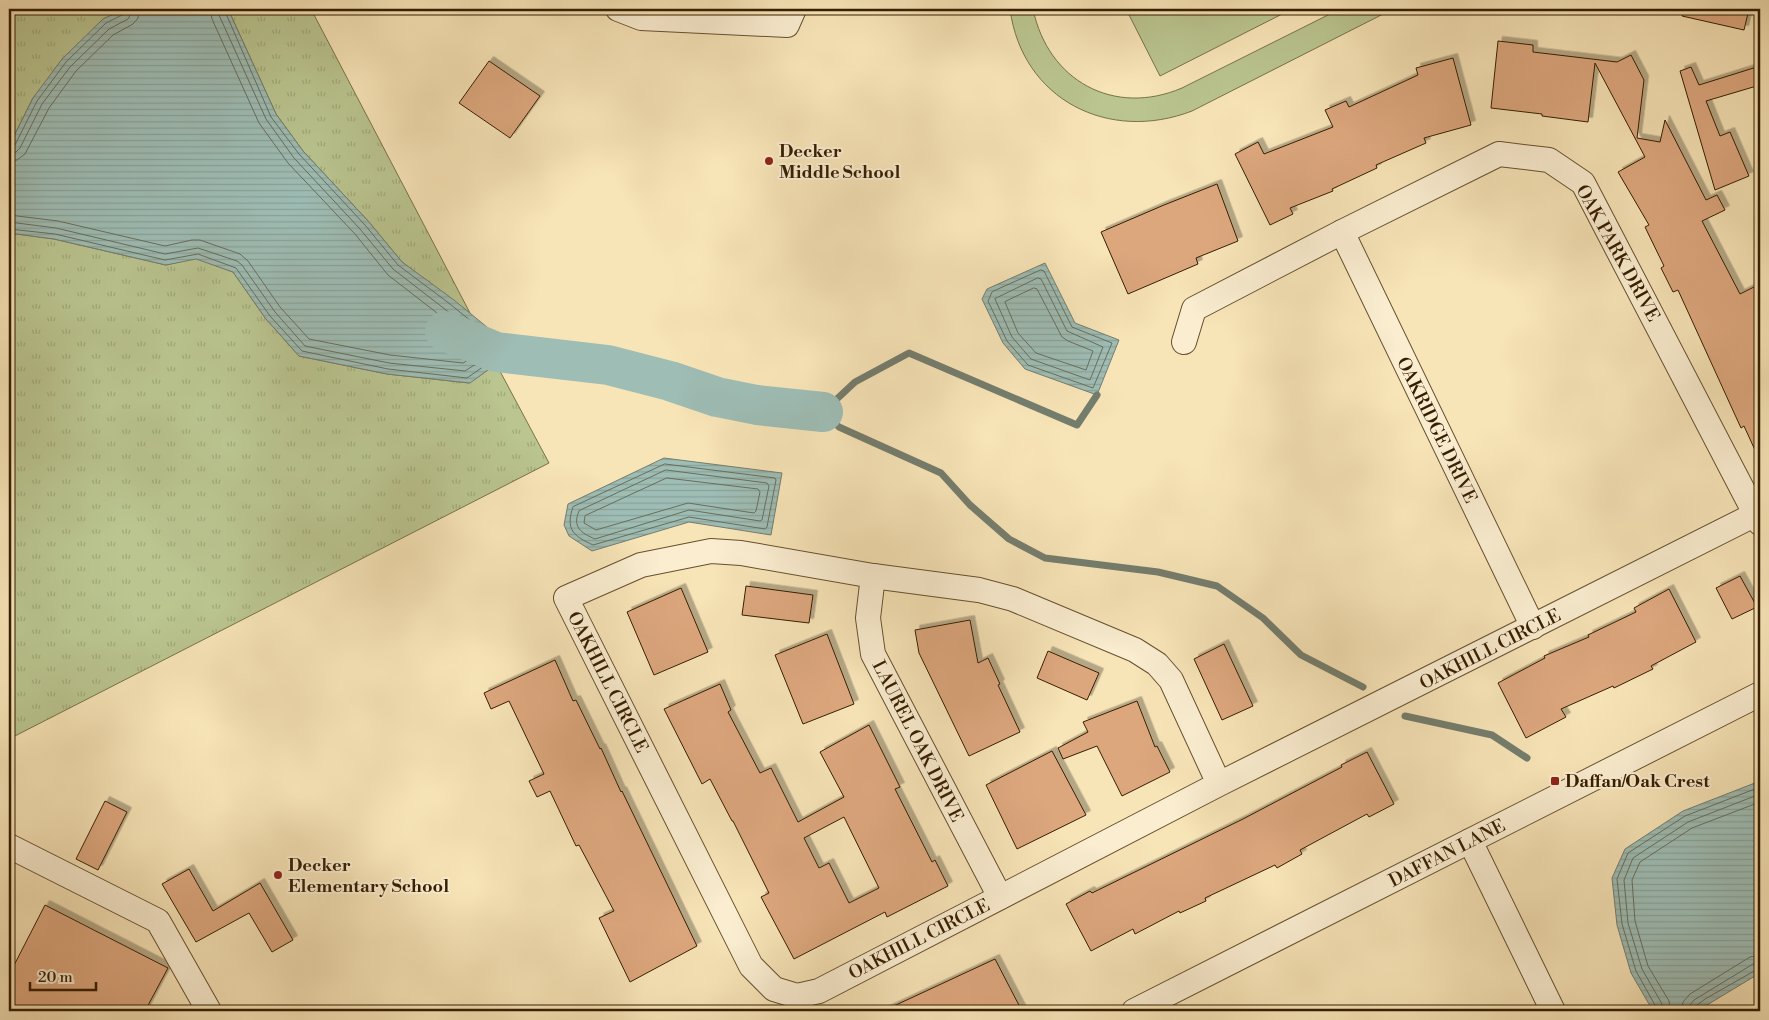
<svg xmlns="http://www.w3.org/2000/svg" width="1769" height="1020" font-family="'Libre Bodoni',serif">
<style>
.grass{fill:url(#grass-tufts);stroke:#787248}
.park{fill:#bac590;stroke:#787248}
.water{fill:url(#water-rules);stroke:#747d6d}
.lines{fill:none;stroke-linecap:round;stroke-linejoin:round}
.shore{stroke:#6a6e5a;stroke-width:1}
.stream{stroke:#747d6d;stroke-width:7}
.river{stroke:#9ebdb5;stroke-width:40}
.building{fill:#dda77e;stroke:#351e00;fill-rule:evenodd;filter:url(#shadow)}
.minor-casing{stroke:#66502e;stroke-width:26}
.minor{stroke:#faedd0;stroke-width:24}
.poi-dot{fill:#8f2418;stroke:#faedd0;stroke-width:2}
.labels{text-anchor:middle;stroke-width:4;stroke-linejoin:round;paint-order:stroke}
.poi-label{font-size:18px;font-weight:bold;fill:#351e00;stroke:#faedd0;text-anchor:start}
.street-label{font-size:18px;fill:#351e00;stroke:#faedd0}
</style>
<defs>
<pattern id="grass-tufts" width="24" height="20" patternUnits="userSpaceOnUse" patternTransform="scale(1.25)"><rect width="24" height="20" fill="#bac590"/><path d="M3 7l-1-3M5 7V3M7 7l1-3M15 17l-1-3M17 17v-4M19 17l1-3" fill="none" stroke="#a0a97a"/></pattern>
<pattern id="water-rules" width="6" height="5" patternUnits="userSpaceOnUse" patternTransform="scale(1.25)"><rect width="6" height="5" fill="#9ebdb5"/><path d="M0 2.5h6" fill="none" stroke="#89a29a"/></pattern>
<filter id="shadow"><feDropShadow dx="4.5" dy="-4.5" stdDeviation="0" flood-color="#0004"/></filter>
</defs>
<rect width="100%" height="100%" fill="#f7e4b7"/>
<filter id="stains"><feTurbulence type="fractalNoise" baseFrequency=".004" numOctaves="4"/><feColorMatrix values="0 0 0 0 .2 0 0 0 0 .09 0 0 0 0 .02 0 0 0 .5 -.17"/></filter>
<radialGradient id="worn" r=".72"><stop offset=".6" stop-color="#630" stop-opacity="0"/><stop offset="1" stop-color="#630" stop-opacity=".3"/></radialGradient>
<g class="grass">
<polygon points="9,9 125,9 103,19 33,98 9,146"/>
<polygon points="228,9 311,9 470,313 402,262 369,222 303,151 276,114"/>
<polygon points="9,233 54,239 166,265 196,258 233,272 266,319 299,356 387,374 469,383 492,367 494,360 549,463 9,739"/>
</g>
<g class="park">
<path d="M1010,9H1033C1048,81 1114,117 1182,88L1340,9H1393L1192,111C1109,143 1022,100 1010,9Z"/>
<polygon points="1126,9 1292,9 1160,76"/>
</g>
<g class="water">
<polygon points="125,9 228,9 276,114 303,151 369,222 402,262 454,300 499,337 492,367 470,383 387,374 299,356 266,319 233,272 196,259 166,265 54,239 9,233 9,146 33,98 62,59 103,19"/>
<polygon points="1045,263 1075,323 1119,340 1097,395 1025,369 1003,343 982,299 987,289"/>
<polygon points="664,458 782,473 771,535 689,522 592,551 569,536 564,525 568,504"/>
<polygon points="1760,781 1760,973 1697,1011 1653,1011 1631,973 1617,925 1612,878 1625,849 1683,811"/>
</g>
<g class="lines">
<g class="shore">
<polyline points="9,147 15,145 37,101 66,62 106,23 124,14 126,9"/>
<polyline points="9,154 16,152 20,148 42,104 70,67 109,29 128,19 131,14 132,9"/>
<polyline points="9,161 17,160 25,154 49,108 76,71 113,35 133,24 138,18 139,9"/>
<polyline points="9,215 58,221 165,246 192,240 200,240 240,254 248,261 280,307 309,339 390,355 463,363 475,356 477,344 388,275 355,234 288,163 259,123 212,19 210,9"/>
<polyline points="9,222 56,228 165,254 198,248 237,261 242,265 275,312 305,346 389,363 465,371 482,360 486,341 393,269 360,229 294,158 266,119 219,15 218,9"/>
<polyline points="9,229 55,234 165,260 198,254 236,268 270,316 302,351 388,369 467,378 487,364 493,339 450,304 398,265 365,225 299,154 271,117 224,9"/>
<polygon points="1041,270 1044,271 1072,327 1112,343 1093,388 1028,365 1007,341 988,301 992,292"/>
<polygon points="1038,278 1041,279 1067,331 1103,347 1090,380 1031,359 1012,337 995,299"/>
<polygon points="1034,288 1037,289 1062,337 1068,341 1093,351 1086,370 1036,353 1018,333 1005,302"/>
<path d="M665,464L775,478L776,480L767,527L765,529L689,517L593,545C574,536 565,530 573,507Z"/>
<path d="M666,470L767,483L769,486L762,520L760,521L689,510L595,539C581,533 572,527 579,511Z"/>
<polygon points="667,478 758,489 760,492 756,511 754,513 688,503 596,530 584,523 585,516"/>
<polyline points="1657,1011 1656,1007 1636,971 1622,924 1617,879 1628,853 1685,816 1760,787"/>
<polyline points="1663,1011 1662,1004 1642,969 1628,923 1624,880 1633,858 1688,822 1760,794"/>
<polyline points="1671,1011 1669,1001 1648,966 1635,921 1632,880 1640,862 1692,828 1760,802"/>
<polyline points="1681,1011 1683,1002 1690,994 1750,957 1760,955"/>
<polyline points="1689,1011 1690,1005 1694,1000 1753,964 1760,963"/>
<polyline points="1695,1011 1696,1006 1705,999 1756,970 1760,969"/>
</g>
<g class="stream">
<polyline points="1097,395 1077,425 909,353 855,382 823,412 839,427 941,473 970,505 1009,539 1045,558 1158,572 1217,586 1263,618 1301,655 1363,687"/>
<polyline points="1405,716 1492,735 1527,758"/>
</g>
<polyline class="river" points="445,331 496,352 608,365 670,381 717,397 757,405 823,412"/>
</g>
<g class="building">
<polygon points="1683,9 1749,9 1744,30 1682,16"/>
<polygon points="1498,41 1533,45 1533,52 1617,62 1631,55 1644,80 1637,138 1660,142 1665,120 1706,200 1717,195 1725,210 1702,221 1740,294 1760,284 1760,461 1744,426 1741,428 1678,290 1673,292 1661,268 1664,266 1645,227 1649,225 1618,172 1645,157 1595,63 1588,122 1542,116 1542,114 1491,108"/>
<polygon points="1453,58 1471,125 1424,138 1426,143 1376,165 1377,168 1332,189 1333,191 1290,208 1293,214 1270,225 1235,154 1258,142 1264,154 1333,127 1325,110 1346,101 1349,107 1418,75 1416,68"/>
<polygon points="489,61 540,96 510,138 459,103"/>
<polygon points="1760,66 1760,85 1706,101 1720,136 1730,132 1749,176 1715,190 1680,71 1691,67 1699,85"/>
<polygon points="1217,184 1238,241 1196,258 1198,264 1128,294 1101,232 1164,205"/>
<polygon points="1740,576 1757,607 1732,619 1716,588"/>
<polygon points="746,586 813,595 809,623 742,615"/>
<polygon points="681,588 708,652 654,675 627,612"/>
<polygon points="1669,589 1696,642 1651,666 1653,669 1614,688 1613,686 1561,709 1566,717 1526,738 1498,683 1545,658 1544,656 1589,637 1588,635 1636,612 1634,608"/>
<polygon points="970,620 978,663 988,658 1000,684 998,685 1020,732 969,756 919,653 915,630"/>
<polygon points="827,634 854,704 803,724 775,655"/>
<polygon points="1224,644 1253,706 1222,720 1194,659"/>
<polygon points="1048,651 1099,673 1087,700 1037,678"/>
<polygon points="555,660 573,701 576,700 600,749 601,748 621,792 622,791 697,946 630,982 599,918 614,911 579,845 576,846 550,791 537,797 529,781 544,774 509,701 491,709 484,693"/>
<path d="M720,684L731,710L728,712L760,773L771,768L798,822L844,797L820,752L869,725L900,787L895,789L932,862L935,860L948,886L887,917L885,912L794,959L761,897L769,893L733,821H732L710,779L702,784L664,709ZM844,817L879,888L849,903L829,863L819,868L804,838Z"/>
<polygon points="1137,701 1155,747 1157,746 1170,772 1122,796 1097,746 1063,759 1058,748 1088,732 1083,722"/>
<polygon points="1052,751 1086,815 1017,849 986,785"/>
<polygon points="1367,752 1394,804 1369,817 1367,814 1300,850 1302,854 1277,868 1275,865 1205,898 1206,901 1180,913 1179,911 1135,934 1133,929 1091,951 1066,904 1090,891 1092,893 1243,819 1342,767 1341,765"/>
<polygon points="105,801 127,812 98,870 76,859"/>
<polygon points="189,869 213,911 260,883 293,940 272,952 249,913 196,942 162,884"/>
<polygon points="45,905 168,968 145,1011 9,1011 9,975"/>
<polygon points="995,959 1022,1011 883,1011"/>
</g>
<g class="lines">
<defs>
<g id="minor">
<polyline points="618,9 641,18 787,25 794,9"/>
<polyline points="1342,232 1533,627"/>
<polyline points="1184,342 1194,309 1342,232 1499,154 1549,160 1583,183 1760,523"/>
<polyline points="873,576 868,618 873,654 1000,897"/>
<polyline points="1219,784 1171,680 1157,664 1135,650 1013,599 979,590 873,576 741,553 711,551 641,565 566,598 751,966 774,989 797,996 819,991 1219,784 1760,512"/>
<polyline points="1470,841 1553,1011"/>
<polyline points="9,846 158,921 209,1011"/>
<polyline points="1134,1011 1760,694"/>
</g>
</defs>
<use href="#minor" class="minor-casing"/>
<use href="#minor" class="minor"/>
</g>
<g class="poi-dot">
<circle cx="769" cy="161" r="5"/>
<rect x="1550" y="776" width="10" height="10" rx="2.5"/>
<circle cx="278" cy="875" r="5"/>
</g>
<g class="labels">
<g class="poi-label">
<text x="779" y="157">Decker<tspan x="779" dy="21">Middle School</tspan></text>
<text x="1565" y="787">Daffan/Oak Crest</text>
<text x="288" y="871">Decker<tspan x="288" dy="21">Elementary School</tspan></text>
</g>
<g class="street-label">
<text transform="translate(1618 253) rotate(61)" y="6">OAK PARK DRIVE</text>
<text transform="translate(1437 430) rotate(64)" y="6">OAKRIDGE DRIVE</text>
<text transform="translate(1490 649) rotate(-27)" y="6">OAKHILL CIRCLE</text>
<text transform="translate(608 682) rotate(63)" y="6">OAKHILL CIRCLE</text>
<text transform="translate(918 741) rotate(63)" y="6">LAUREL OAK DRIVE</text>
<text transform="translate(1447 853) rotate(-27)" y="6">DAFFAN LANE</text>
<text transform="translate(919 939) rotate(-27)" y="6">OAKHILL CIRCLE</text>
</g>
</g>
<rect width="1769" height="1020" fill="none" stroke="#f7e4b7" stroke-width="30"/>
<rect x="10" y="10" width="1749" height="1000" fill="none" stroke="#351e00" stroke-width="2.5"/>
<rect x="15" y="15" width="1739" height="990" fill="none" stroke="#351e00"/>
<path d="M30 982v8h66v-8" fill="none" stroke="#351e00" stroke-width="2.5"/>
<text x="38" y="982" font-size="15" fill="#351e00" stroke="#faedd0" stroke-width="4" paint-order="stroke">20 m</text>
<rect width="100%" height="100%" filter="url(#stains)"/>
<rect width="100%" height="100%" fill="url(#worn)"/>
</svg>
